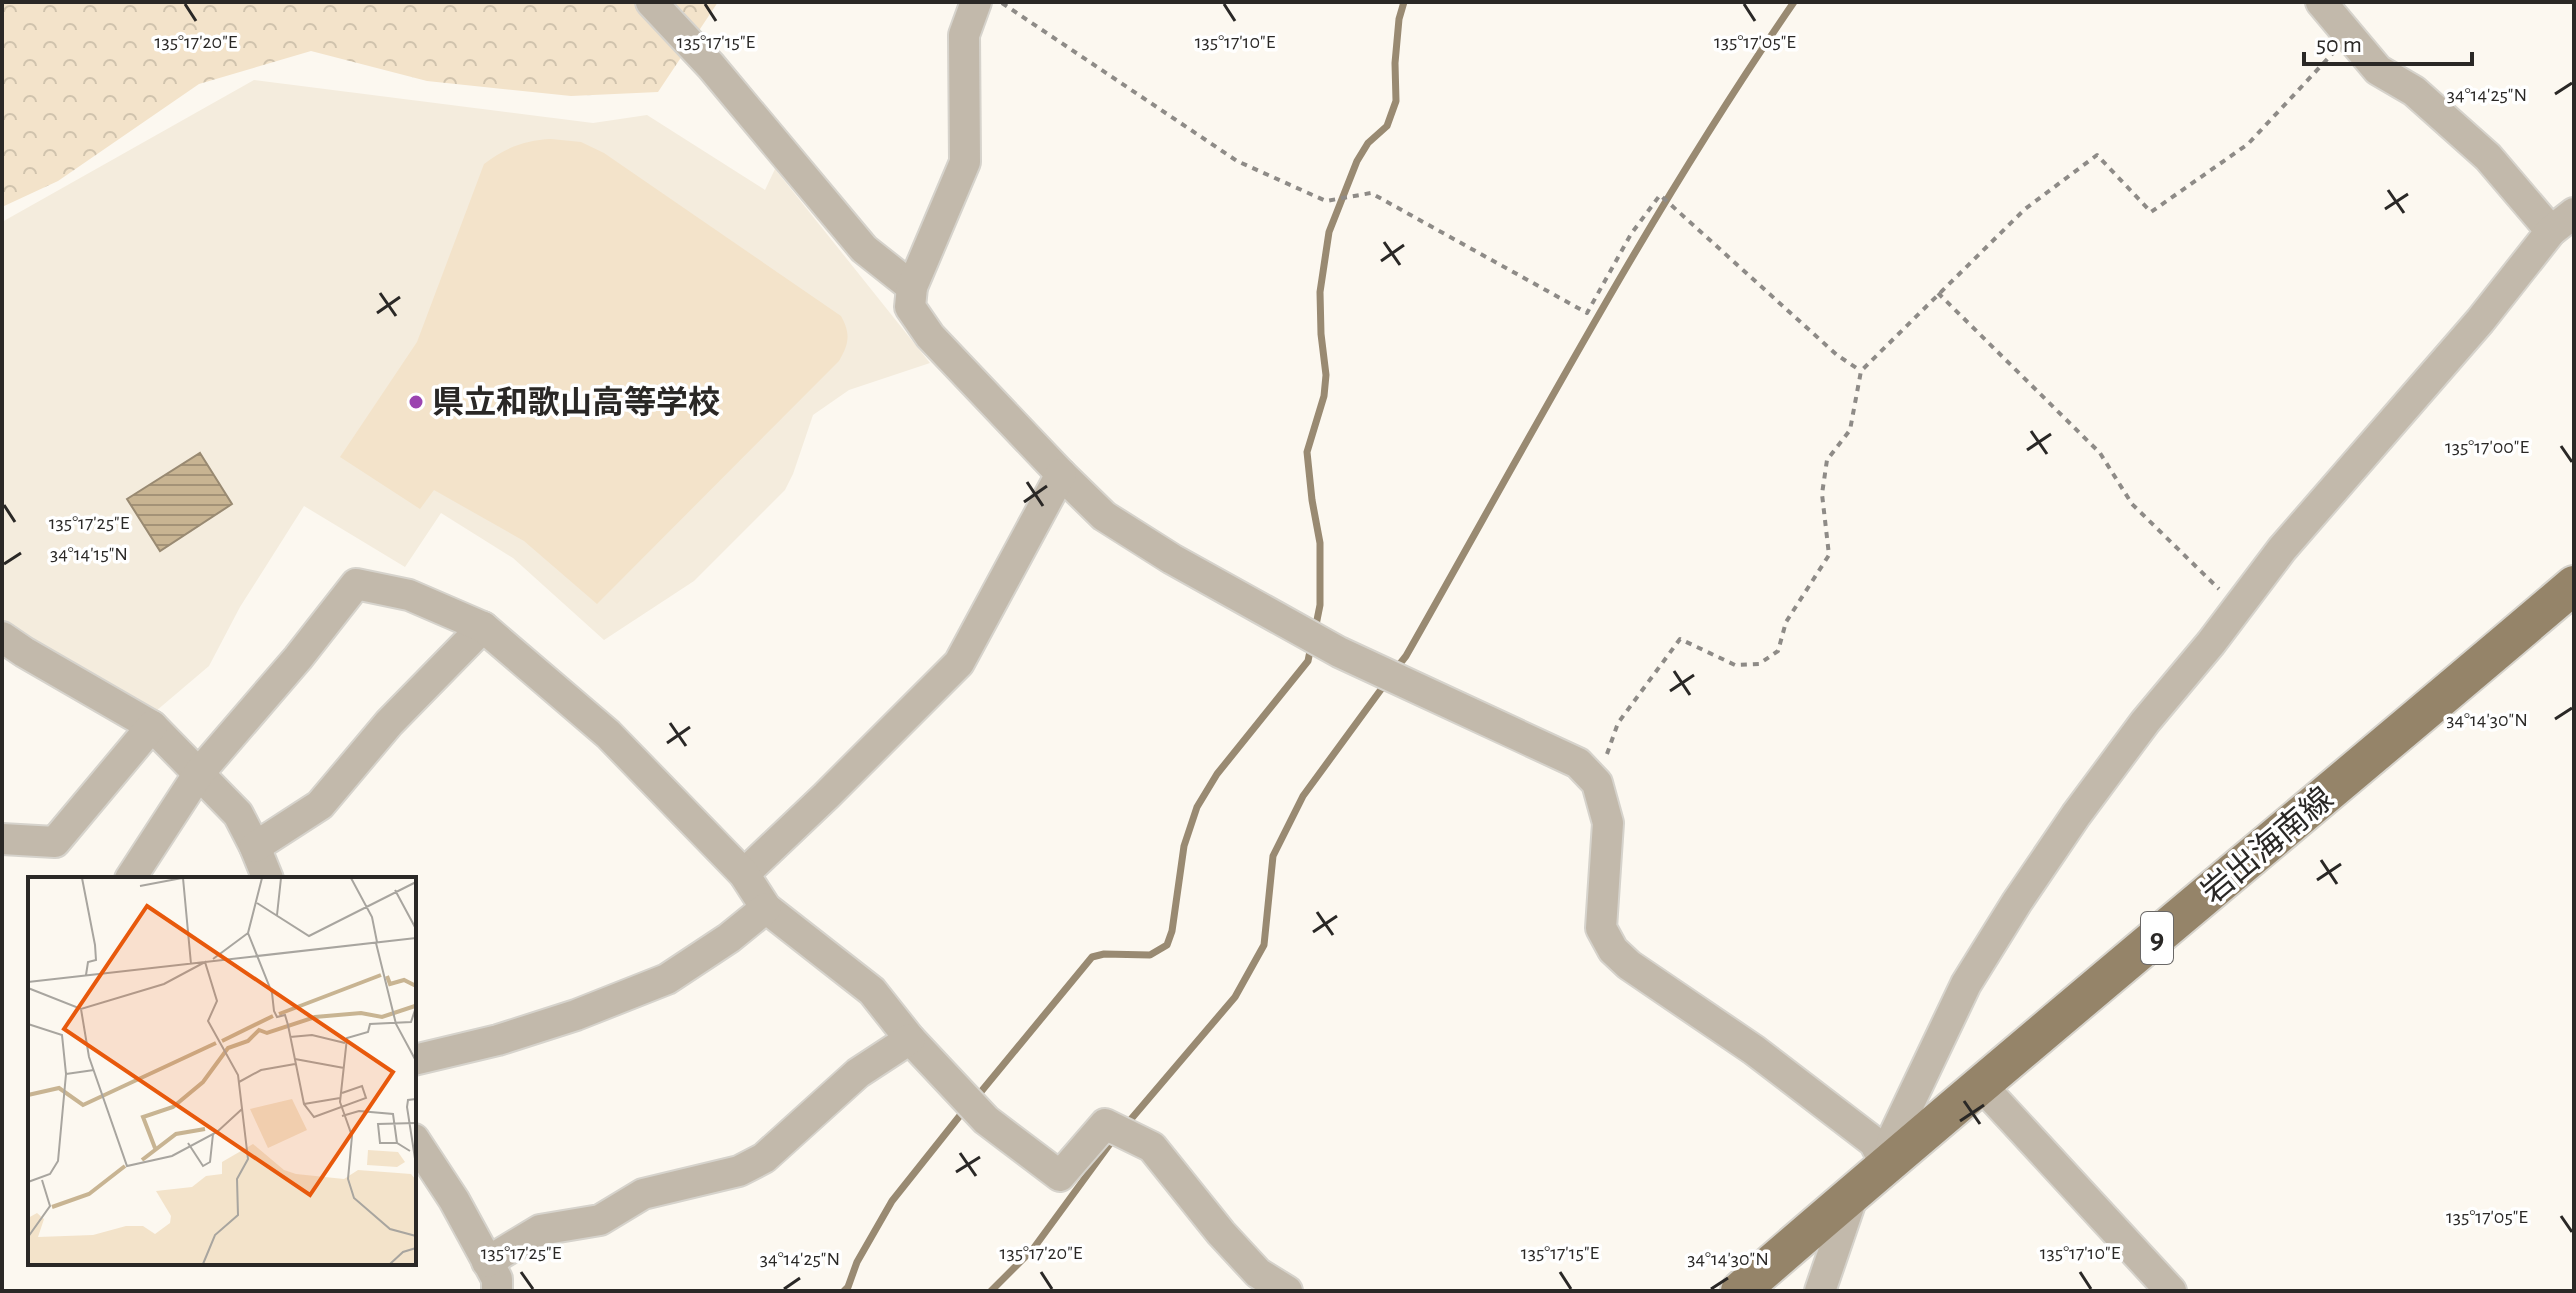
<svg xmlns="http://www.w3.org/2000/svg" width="2576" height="1293" font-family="'Alegreya Sans','Noto Sans JP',sans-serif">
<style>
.built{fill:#f4ecdd}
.forest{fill:url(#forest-crowns)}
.green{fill:#f3e3ca}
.water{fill:url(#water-rules);stroke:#998a72;stroke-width:2}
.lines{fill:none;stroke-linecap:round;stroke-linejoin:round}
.stream{stroke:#998a72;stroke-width:7}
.minor-casing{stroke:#d6d3cc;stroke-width:34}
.major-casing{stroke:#d6d3cc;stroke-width:42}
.path{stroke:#8e8b87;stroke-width:4;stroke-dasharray:6 6;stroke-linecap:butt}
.minor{stroke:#c2b9ab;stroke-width:30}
.major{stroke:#958469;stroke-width:38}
.ticks{fill:none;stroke:#2a2826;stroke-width:3}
.poi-dot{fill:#9b44b0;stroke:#fff;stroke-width:3}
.labels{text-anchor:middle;stroke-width:7;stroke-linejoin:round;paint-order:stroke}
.shield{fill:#fff;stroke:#6a6867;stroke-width:2}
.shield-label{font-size:30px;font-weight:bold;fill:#2a2826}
.poi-label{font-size:32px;font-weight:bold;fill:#2a2826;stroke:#fff;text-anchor:start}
.street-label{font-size:32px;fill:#2a2826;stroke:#fff}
.inset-river{fill:none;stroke:#c8b492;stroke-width:4}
.inset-road{fill:none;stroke:#a8a59f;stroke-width:2}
.view{fill:#e8590c;fill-opacity:0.15;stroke:#e8590c;stroke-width:4}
.inset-edge{fill:none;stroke:#2a2826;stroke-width:4}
.ticks-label{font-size:20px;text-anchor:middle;fill:#2a2826;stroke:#fff;stroke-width:7;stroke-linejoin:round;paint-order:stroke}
</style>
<defs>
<pattern id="forest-crowns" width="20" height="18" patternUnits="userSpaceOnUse" patternTransform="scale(2)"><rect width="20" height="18" fill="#f3e3ca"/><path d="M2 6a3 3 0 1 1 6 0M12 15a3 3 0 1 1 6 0" fill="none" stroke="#d0c3ad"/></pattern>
<pattern id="water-rules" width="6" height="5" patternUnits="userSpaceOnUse" patternTransform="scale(2)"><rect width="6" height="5" fill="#c8b492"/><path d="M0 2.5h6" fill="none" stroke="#a39277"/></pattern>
</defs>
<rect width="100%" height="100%" fill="#fcf8f0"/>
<polygon class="built" points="254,80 593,123 647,115 765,190 775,169 930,363 849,390 813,415 793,474 785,490 694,581 604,640 513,558 441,513 405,567 304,506 240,607 209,666 156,711 2,623 2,222"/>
<polygon class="forest" points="2,2 718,2 658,92 571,96 427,81 311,51 199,84 58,181 2,207"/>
<path class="green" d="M551,139L581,142L604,153L841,316C851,334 849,344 839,361L597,604L524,541L434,490L420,509L340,457L417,342L484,164C504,148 526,140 551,139Z"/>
<polygon class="water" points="200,453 232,504 160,551 127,499"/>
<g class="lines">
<g class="stream">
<polyline points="1315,630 1320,605 1320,543 1312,500 1307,452 1324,396 1326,375 1321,334 1320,292 1329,232 1357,161 1368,143 1387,126 1396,101 1395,63 1399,19 1404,2"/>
<path d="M1395,670L1406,656C1531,436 1650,211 1794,2"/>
<polyline points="975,1099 1092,957 1104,954 1150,955 1167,945 1172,931 1184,846 1197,807 1217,774 1308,661 1311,646"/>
<polyline points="1126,1125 1235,997 1264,945 1273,856 1303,796 1385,684"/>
<polyline points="844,1291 848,1287 857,1262 892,1201 966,1108"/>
<polyline points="991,1291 1033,1249 1115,1137"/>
</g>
<defs>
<g id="minor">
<polyline points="651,2 711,66 864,249 912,287"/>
<polyline points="976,2 964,35 965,162 912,287 910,307 930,336 1061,474 1104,516 1172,559 1339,652 1578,763 1597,783 1608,823 1601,928 1613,950 1629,965 1754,1050 1874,1142 1886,1165"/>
<polyline points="2321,2 2378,70 2414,91 2488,157 2551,231"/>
<polyline points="2,637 24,652 152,726 238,814 255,847 268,879"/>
<polyline points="2,839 55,842 152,726"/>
<polyline points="255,847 320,805 389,723 483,627"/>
<polyline points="744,874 826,796 959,663 1061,474"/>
<polyline points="130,879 199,773 298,658 356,584 409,595 483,627 608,734 744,874 766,908 872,991 910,1039 986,1120 1060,1176 1105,1124 1152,1147 1221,1233 1258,1273 1287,1291"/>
<polyline points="414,1060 498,1040 576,1015 667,979 729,938 766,908"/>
<polyline points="1981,1085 2171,1291"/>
<polyline points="414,1139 454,1200 497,1279 497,1291"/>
<polyline points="1886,1165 1895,1133 1966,984 2017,902 2076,815 2145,722 2211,643 2282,549 2480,321 2551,231 2574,213"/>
<polyline points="487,1262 540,1230 600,1220 643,1194 739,1171 764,1158 858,1073 910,1039"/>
<polyline points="1820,1291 1854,1192"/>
</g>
<path id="major" d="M1740,1291C2015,1052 2297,821 2574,585"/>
</defs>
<use href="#minor" class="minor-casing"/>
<use href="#major" class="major-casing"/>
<g class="path">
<polyline points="1002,3 1237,161 1326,201 1371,193 1587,313 1631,234 1660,195 1837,355 1861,371"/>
<polyline points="1938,293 2100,453 2132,504 2219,589"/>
<polyline points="1607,754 1618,723 1680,639 1735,665 1759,664 1778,651 1786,622 1829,555 1822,494 1827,460 1850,430 1861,371 2025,209 2097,155 2151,212 2248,144 2333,53"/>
</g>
<use href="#minor" class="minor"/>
<use href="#major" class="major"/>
</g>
<path class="ticks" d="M185,4L196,21M705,4L716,21M1224,4L1235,21M1744,4L1755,21M2555,94L2572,83M2388,190L2404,213M2385,209L2408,194M1384,242L1400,265M1381,261L1404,245M380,293L396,316M377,313L400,297M2031,431L2047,454M2561,446L2572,462M2027,450L2051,434M1027,482L1043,506M1024,502L1047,486M4,505L15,522M4,564L21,553M1674,671L1690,695M1670,691L1694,675M2555,719L2572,708M670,723L686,746M667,743L690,727M2321,860L2337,884M2317,880L2341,864M1317,912L1333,935M1313,932L1337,916M1964,1101L1980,1124M1960,1121L1984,1105M960,1153L976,1176M956,1172L980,1157M2561,1216L2572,1232M521,1272L533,1289M1041,1272L1052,1289M1560,1272L1571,1289M2080,1272L2091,1289M784,1289L800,1278M1711,1289L1728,1278"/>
<circle class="poi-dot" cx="416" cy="402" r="8"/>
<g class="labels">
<rect class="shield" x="2141" y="912" width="32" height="52" rx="6"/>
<g class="shield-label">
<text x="2157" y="948">9</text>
</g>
<g class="poi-label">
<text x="432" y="413">県立和歌山高等学校</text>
</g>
<g class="street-label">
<text transform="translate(2267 845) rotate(-40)" y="11">岩出海南線</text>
</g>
</g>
<g transform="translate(28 877)">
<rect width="388" height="388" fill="#fcf8f0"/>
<path d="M225,267L256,293L268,297L316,302L330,293L383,297L388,303V387H0V341L9,336L16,342L10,360L65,358L98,349H115L127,357L142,346L143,339L128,314L164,310L178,299L194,297V285Z" fill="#f3e3ca"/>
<path d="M264,222L279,253L240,271L222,232ZM340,273L370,275L377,285L369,290L339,288Z" fill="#f3e3ca"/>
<path class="inset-river" d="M359,99L362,107L376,103L388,109M251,137L353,98M194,164L245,139M0,218L31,211L55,228L188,166M127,271L115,240L145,230L175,205L200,171L220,164L231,153L239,156L287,140L333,136L354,140L387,129M114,283L148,257L177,252M24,330L61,317L97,289"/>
<path class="inset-road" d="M54,1L67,68L68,83L60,85L58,98M155,1L163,87M234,1L220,56L244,116L246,134L249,140L257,138L260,148L276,227L286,240L338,221L334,209L314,216M323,1L344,40L349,65M112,9L154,1M367,13L388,52M229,26L281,59L388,5M249,38L253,1M348,66L368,147L388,184M185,82L220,56M0,105L388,61M0,111L53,132L136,107L177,85L189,124L180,144L210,198L220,282L209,302L210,338L187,358L175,387M388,130L383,145L342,147L340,155L319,161L312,225L324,259L320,302L326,321L362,352L388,359M53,132L61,180L99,289L144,279L189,255L214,232M0,147L34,158L38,197L30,284L22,297L0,305M262,160L284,158L317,166M267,182L316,191M38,197L66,193M211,205L233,193L267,187M388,222L380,223L379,230L388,288M276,227L312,221M314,239L331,234L365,237L369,266M160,266L175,289L182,285L185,257M382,274L369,266H352L350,247L388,246M0,360L22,329L14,303M362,387L375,375L388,371"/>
<path class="view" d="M119,29L365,195L282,318L36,152Z"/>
<rect width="388" height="388" class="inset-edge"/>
</g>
<g class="ticks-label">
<text x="196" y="48">135°17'20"E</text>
<text x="716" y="48">135°17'15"E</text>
<text x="1755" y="48">135°17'05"E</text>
<text x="1235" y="48">135°17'10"E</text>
<text x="2487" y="101">34°14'25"N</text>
<text x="2487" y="453">135°17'00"E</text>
<text x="89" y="529">135°17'25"E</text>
<text x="89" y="560">34°14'15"N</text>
<text x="2487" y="726">34°14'30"N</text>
<text x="2487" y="1223">135°17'05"E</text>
<text x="521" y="1259">135°17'25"E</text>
<text x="1041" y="1259">135°17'20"E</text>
<text x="1560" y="1259">135°17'15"E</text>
<text x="2080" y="1259">135°17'10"E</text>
<text x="800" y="1265">34°14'25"N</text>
<text x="1728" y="1265">34°14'30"N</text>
</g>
<rect width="2576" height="1293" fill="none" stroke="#2a2826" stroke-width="8"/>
<path d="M2304 52v12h168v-12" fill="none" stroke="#2a2826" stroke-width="4"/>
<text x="2316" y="52" font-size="24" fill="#2a2826" stroke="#ffffff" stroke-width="6" paint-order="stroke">50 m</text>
</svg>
